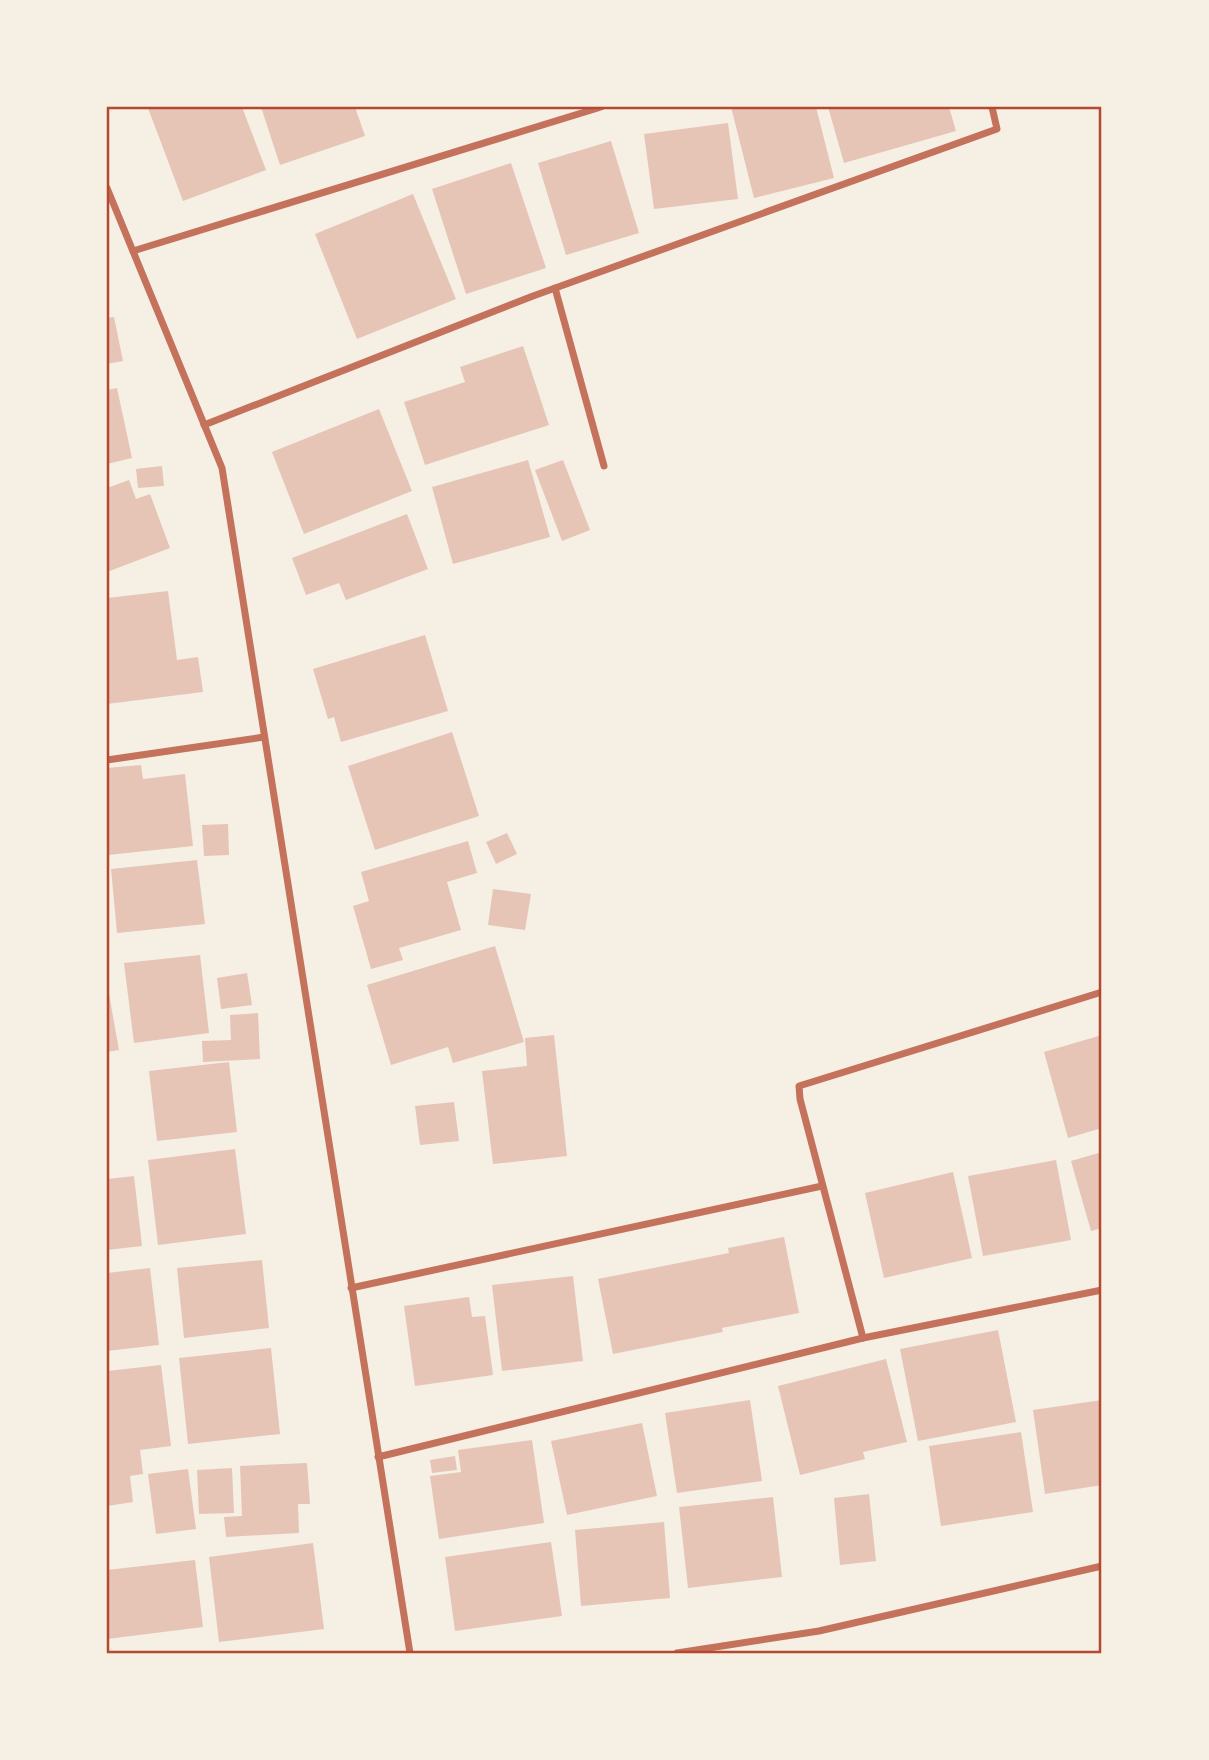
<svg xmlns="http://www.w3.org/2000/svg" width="1209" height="1760" font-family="Poppins,sans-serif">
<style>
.building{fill:#e6c5b7}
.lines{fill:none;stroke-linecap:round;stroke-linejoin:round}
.minor{stroke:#c5725c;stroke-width:7}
.neatline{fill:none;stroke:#b5482f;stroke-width:2.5}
</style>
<rect width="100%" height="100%" fill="#f6efe4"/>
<g class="building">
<polygon points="152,107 242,107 266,170 183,201 148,108"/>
<polygon points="261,107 355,107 365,136 280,165"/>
<polygon points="731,107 816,107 834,178 754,198"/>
<polygon points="828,107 949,107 956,131 844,163"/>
<polygon points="728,123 738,199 654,209 644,134"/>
<polygon points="611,141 639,233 566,255 538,163"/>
<polygon points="511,163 546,268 466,294 432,189"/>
<polygon points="413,194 456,299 357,339 315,234"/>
<polygon points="114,317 123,361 107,364 107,318"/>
<polygon points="523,346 549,425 425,465 404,402 465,382 460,367"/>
<polygon points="117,388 132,458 107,464 107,390"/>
<polygon points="379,409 412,491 304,534 272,452"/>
<polygon points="528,460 550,537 453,564 432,487"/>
<polygon points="563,460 590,530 562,541 535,470"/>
<polygon points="162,466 164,486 138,488 136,469"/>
<polygon points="129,480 136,499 150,494 170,548 107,572 107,488"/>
<polygon points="407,514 428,569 346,600 339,583 306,595 292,558"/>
<polygon points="168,591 177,660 198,657 203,692 107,704 107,598"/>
<polygon points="425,635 448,711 341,742 334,717 328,719 313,669"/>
<polygon points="452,732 479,816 375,850 348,766"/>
<polygon points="141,765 143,779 185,774 193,846 108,855 107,768"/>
<polygon points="228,824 229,855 204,856 202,825"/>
<polygon points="507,833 517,854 496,864 486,842"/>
<polygon points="468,841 477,873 447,882 461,930 399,948 403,960 371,969 353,906 369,901 361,872"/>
<polygon points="197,860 205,924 117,933 111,869"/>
<polygon points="493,889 531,894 525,930 488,925"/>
<polygon points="495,946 524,1042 453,1063 448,1047 391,1065 367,985"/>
<polygon points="200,955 209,1033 134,1043 124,963"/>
<polygon points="247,973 252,1005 221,1009 217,978"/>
<polygon points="107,983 119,1050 107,1052"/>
<polygon points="258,1013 260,1059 203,1062 202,1041 231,1040 230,1015"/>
<polygon points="554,1035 567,1156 493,1164 482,1071 527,1066 525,1038"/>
<polygon points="1102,1035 1102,1128 1068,1138 1044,1052"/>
<polygon points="229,1062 237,1132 157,1141 149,1071"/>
<polygon points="454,1102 459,1141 420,1145 415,1106"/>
<polygon points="235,1149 246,1234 158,1245 148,1160"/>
<polygon points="1102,1152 1102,1228 1091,1231 1071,1161"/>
<polygon points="1056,1160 1071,1240 983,1256 968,1176"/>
<polygon points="953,1172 972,1258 884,1278 865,1193"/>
<polygon points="134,1176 142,1246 107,1250 107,1179"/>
<polygon points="784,1237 799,1313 722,1328 723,1332 613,1354 598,1279 729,1253 728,1248"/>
<polygon points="262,1260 269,1328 184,1338 177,1268"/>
<polygon points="150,1268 159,1345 107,1351 107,1273"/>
<polygon points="573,1276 583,1361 502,1371 492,1285"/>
<polygon points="469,1297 472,1317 485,1316 493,1375 415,1386 404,1306"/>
<polygon points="998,1330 1016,1422 918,1441 900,1349"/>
<polygon points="271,1348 280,1434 188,1444 179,1358"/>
<polygon points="886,1359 907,1442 863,1452 865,1459 800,1475 778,1386"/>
<polygon points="161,1365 171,1446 140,1450 143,1474 130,1476 133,1502 107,1506 107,1371"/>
<polygon points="750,1400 762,1481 677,1493 665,1413"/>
<polygon points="1102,1400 1102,1485 1045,1494 1033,1410"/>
<polygon points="642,1423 657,1496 567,1515 551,1441"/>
<polygon points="1021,1432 1033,1512 941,1526 929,1446"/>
<polygon points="532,1440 544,1523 439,1539 430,1476 461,1472 458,1450"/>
<polygon points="455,1456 457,1470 432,1473 430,1460"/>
<polygon points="307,1463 310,1504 298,1504 299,1533 226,1537 224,1517 242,1516 240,1466"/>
<polygon points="232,1468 234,1513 199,1514 197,1470"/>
<polygon points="188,1469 196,1529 156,1534 148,1474"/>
<polygon points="869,1494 876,1561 840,1565 834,1498"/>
<polygon points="773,1497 782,1577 688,1588 679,1507"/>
<polygon points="664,1522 670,1598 581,1606 575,1530"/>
<polygon points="551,1542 562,1616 455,1631 445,1557"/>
<polygon points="313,1543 324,1629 219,1642 209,1557"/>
<polygon points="195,1560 203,1627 107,1639 107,1570"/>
</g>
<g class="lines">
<g class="minor">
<polyline points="107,188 222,468 410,1653"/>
<polyline points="133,251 601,107"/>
<polyline points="555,288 604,466"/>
<polyline points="204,425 533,296 997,129 992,107"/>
<polyline points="107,760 264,737"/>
<polyline points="351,1288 822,1186"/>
<polyline points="863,1338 1102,1290"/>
<polyline points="378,1457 863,1338 800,1099 799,1086 1102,992"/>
<polyline points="677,1653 819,1631 1102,1566"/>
</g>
</g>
<rect width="1209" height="1760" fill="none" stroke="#f6efe4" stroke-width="217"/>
<rect x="108" y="108" width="992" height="1544" class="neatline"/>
</svg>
